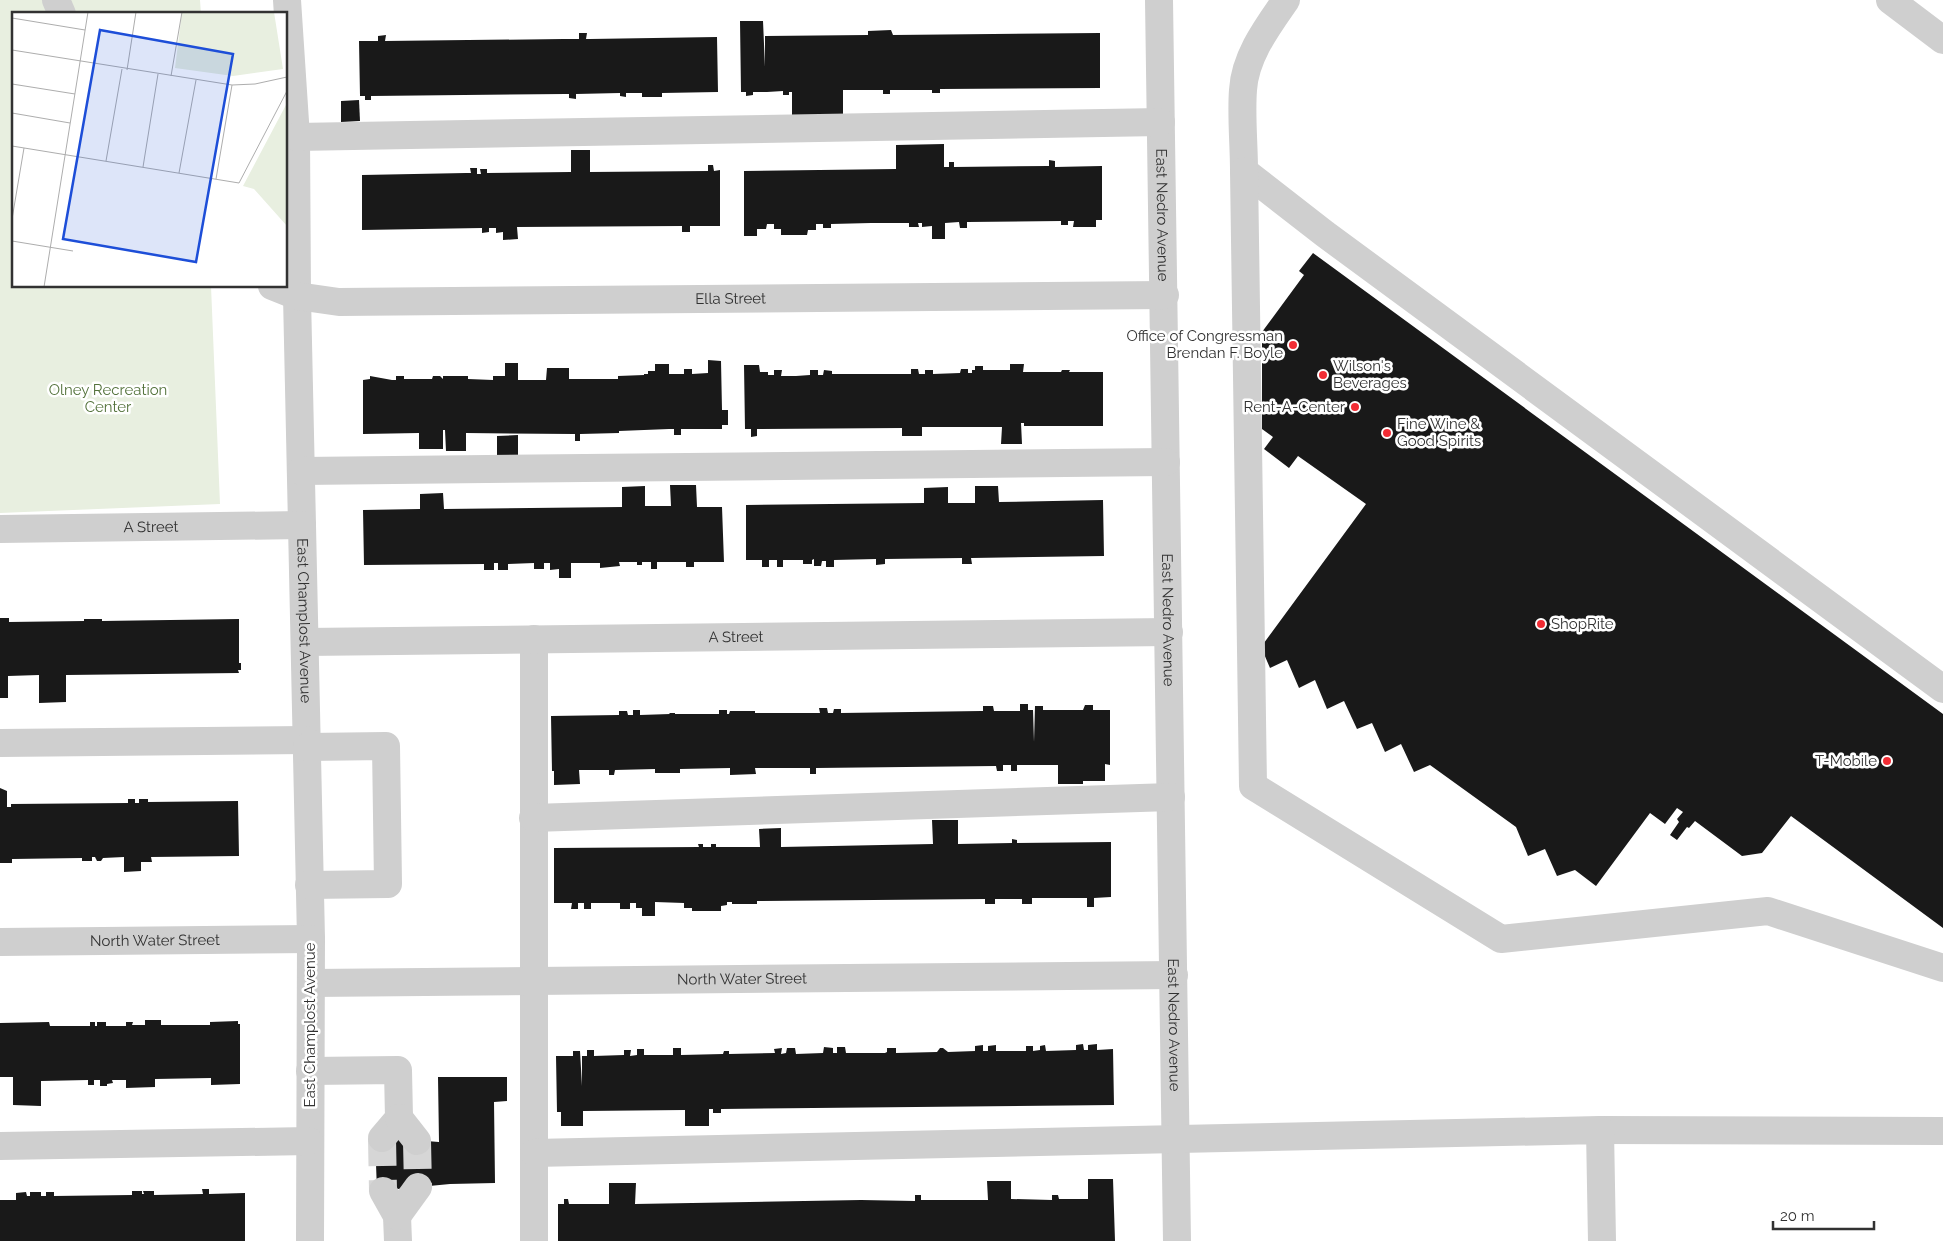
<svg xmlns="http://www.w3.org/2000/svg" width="1943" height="1241" font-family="Raleway,sans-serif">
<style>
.green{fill:#e8efe0}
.building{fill:#191919}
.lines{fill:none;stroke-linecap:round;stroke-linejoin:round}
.minor-tunnel{stroke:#d6d6d6;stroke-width:28;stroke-dasharray:28 14;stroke-linecap:butt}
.minor{stroke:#cfcfcf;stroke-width:28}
.poi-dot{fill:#f12c34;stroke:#fff;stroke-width:2}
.labels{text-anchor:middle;stroke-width:5;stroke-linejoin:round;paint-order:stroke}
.street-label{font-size:15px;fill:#323232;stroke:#fff}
.poi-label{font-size:15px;fill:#323232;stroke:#fff;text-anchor:end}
.park-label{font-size:15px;fill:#53723b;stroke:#fff}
.inset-road{fill:none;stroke:#adadad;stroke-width:1}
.view{fill:#1d4ed8;fill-opacity:0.15;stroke:#1d4ed8;stroke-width:2.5}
.inset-edge{fill:none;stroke:#323232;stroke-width:2.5}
</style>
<rect width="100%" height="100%" fill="#fff"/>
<polygon class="green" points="0,0 200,0 201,14 14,14 14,286 211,286 220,504 0,513"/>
<g class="building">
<polygon points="740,21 763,21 765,67 765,36 868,35 868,31 891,30 893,35 1100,33 1100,88 940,89 940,93 932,93 932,90 890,90 890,94 883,94 883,90 843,90 843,115 792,115 792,92 789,92 789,95 783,95 783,91 767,92 753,92 753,95 746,96 746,92 741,92"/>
<polygon points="579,33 587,33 586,39 590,39 717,37 718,92 662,93 662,97 642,97 642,93 626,93 626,97 620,96 620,93 576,94 576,99 569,98 569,94 565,94 371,96 371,100 365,100 365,96 360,96 359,41 378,41 378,36 386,35 385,41 564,39 579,39"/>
<polygon points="359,100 360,121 341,122 341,101"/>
<polygon points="944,144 944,167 949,167 949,162 954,162 954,167 1049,166 1049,160 1055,161 1055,167 1102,166 1102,220 1096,220 1096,227 1073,227 1074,221 1068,221 1068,225 1061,225 1061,221 967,222 967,228 960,228 959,222 945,223 945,239 932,239 932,226 922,227 922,223 918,223 919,227 909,227 909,223 871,223 831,224 831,228 823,228 823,224 816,224 816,230 808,230 807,235 781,235 781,229 774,229 774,224 767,224 766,229 757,229 757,236 744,236 744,171 896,169 896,145"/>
<polygon points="571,150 590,150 590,172 708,171 708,165 713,165 714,171 720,170 720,226 690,226 690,232 682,232 682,226 517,227 518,239 503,240 503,232 496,233 496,228 489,228 489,232 482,233 482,228 362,230 362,175 466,173 471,173 470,168 477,168 477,174 481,174 480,169 487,169 487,173 571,172"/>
<polygon points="1313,253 1943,714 1943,928 1791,816 1762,853 1742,856 1695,821 1689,828 1687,827 1677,840 1670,835 1679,822 1677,819 1683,812 1677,808 1665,824 1650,813 1596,886 1575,870 1557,876 1545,849 1528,856 1516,827 1430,765 1414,772 1401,744 1385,752 1372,723 1357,729 1344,701 1327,709 1315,680 1299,688 1287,660 1270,668 1261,647 1366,504 1298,456 1289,468 1264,449 1273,437 1262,429 1262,332 1304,275 1299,271"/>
<polygon points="708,360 721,361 722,410 728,410 728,425 722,425 722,429 681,429 681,435 674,435 674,429 669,429 619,431 619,433 580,434 580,441 575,441 575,434 466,433 466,451 446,451 445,430 443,430 443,449 419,449 419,433 363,434 363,380 370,379 370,376 392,380 396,380 396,376 404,376 404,379 432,379 433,376 440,376 443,379 443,376 468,376 468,379 493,380 493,376 505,376 505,363 518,363 518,380 546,380 547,368 569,368 569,379 618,379 618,376 644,375 644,374 648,374 648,371 655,371 655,364 669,364 669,374 684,374 684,369 692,369 692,374 708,373"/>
<polygon points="1010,364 1024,364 1023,372 1061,372 1062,370 1070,370 1069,372 1103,372 1103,426 1024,426 1024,423 1021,423 1022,444 1001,444 1002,427 922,427 922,436 902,436 902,428 757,429 757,436 751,437 751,429 745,429 744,365 759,365 760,372 768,372 768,375 774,375 774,370 782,370 781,376 796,376 810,375 810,370 818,370 818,375 823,375 824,370 832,371 832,374 911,374 911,369 918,369 919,374 925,374 925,370 933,370 933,374 960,373 961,369 968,369 968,373 972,373 972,370 975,370 975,366 983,366 983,370 1010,370"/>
<polygon points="518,435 518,457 497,457 497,436"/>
<polygon points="670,485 696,485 697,507 722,507 724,562 694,562 694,567 686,567 686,562 657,562 657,569 651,569 651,562 642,562 642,565 637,565 637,562 619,562 620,566 600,568 600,563 571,563 571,578 559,578 559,569 550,570 550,563 544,563 544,569 534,569 534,563 508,564 508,570 498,570 498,563 494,563 494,570 484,570 484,564 364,565 363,510 420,509 420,494 443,493 444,509 622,507 622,487 645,486 645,506 671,506"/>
<polygon points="975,486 998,486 999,502 1103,500 1104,556 971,558 972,564 962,564 962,558 885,559 885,564 876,565 876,559 834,560 834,567 826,567 826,561 822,561 821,566 814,566 814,559 812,560 812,564 803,564 803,560 783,560 783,567 777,567 777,560 769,560 769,567 762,567 762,560 746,560 746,505 924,503 924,488 948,487 948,503 975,503"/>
<polygon points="0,618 9,618 9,622 84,621 84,619 102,619 102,621 239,619 239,663 241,663 241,670 238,670 239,673 66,675 66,702 39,703 39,675 8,676 8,698 0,698"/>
<polygon points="1020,704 1028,704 1028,710 1033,710 1034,742 1035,706 1043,706 1043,710 1083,710 1085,705 1093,705 1093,710 1110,710 1110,765 1105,764 1105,781 1083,781 1083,784 1058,784 1058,765 1017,765 1017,771 1011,771 1011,765 1003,765 1003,771 997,771 996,766 816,768 816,774 810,774 810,768 755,768 756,774 730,775 730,768 680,769 680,773 655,773 655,769 615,770 614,775 609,775 609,770 579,770 580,784 554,785 554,771 552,771 551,716 619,715 619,711 627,711 628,715 633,715 633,710 640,710 640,715 670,714 669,713 675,713 675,714 719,714 719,710 727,710 727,714 729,714 730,711 755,711 755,713 820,713 819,708 827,708 828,713 833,713 834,709 841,709 841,713 981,711 983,711 983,706 993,706 994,711 1020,711"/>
<polygon points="0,788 7,791 7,807 11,807 11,804 128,803 128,799 135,799 135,803 139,803 139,799 148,799 148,802 238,801 239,856 151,857 152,862 141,862 141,871 124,872 124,857 103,858 101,861 97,861 95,857 92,857 92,861 82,861 82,858 12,859 12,863 0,863"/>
<polygon points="932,820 958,820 958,844 1012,843 1012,839 1017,840 1017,843 1111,842 1111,897 1094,898 1094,907 1087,907 1087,898 1032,898 1032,904 1022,904 1022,899 995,899 995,904 985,904 985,899 757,901 757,904 732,904 732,902 727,902 727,905 721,906 721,911 692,911 692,908 684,908 684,903 655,902 655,916 642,916 642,908 636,908 636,903 630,903 630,909 620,909 620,903 591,903 591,909 584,909 584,903 578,903 578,909 571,909 572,903 554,903 554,848 699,847 698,844 703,844 703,847 711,847 711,844 716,844 716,847 760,847 759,829 781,828 781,847 933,844"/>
<polygon points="145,1020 161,1020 161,1025 210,1025 210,1022 238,1021 238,1024 240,1024 240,1084 211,1085 211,1078 155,1079 155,1087 126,1088 126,1080 112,1080 113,1083 107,1084 107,1086 100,1086 100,1080 94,1080 94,1085 88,1085 88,1080 41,1081 41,1106 13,1105 13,1077 0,1077 0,1023 49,1022 50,1026 90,1026 90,1022 95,1022 95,1026 97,1026 97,1022 106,1022 106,1026 126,1026 126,1022 133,1022 132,1025 145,1025"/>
<polygon points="1083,1044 1084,1050 1088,1050 1088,1045 1097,1044 1097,1050 1113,1049 1114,1105 721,1109 721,1113 713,1113 713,1109 709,1109 709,1126 685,1126 685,1110 583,1111 583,1126 561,1126 561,1112 557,1112 556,1056 573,1056 573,1051 580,1051 582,1086 582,1056 587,1056 587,1050 594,1050 594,1056 624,1055 624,1050 631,1050 630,1056 637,1055 637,1049 644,1049 644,1055 673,1055 673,1048 681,1048 681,1055 723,1054 724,1051 729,1051 729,1054 775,1053 774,1049 782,1048 781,1054 786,1053 787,1048 795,1048 796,1054 823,1053 824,1047 833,1048 833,1053 837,1053 837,1047 845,1047 846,1053 885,1053 887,1052 887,1048 896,1048 896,1053 937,1052 940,1048 943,1048 948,1052 975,1051 975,1046 983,1045 983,1051 988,1051 988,1046 996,1045 996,1051 1026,1051 1026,1046 1033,1046 1033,1051 1040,1050 1040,1046 1045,1045 1046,1051 1076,1050 1076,1045"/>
<polygon points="438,1077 507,1077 507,1101 494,1102 495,1183 450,1184 377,1191 375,1137 439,1142"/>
<polygon points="1088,1179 1113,1179 1115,1241 558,1241 558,1204 564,1204 564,1199 568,1199 569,1204 609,1204 609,1183 636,1183 635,1204 861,1200 915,1201 915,1195 921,1195 921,1200 988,1200 987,1181 1011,1181 1011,1199 1052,1200 1052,1195 1058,1195 1059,1199 1088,1199"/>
<polygon points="202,1189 209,1189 209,1194 245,1193 245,1241 0,1241 0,1200 16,1200 16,1193 26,1192 27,1196 30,1196 30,1192 41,1192 41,1196 46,1196 46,1192 54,1192 54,1196 132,1195 132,1191 142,1191 142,1194 144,1194 143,1191 154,1191 154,1195 203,1194"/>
</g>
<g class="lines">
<g class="minor-tunnel">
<polyline points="382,1138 383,1191"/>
<polyline points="417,1141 418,1187"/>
</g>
<g class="minor">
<polyline points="56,0 62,14"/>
<path id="s1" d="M287,0L296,137L297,296L311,939L310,1241"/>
<path id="s2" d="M1159,0L1177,1241"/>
<path d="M1286,0C1268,26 1245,56 1243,90C1241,116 1244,144 1244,171L1325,234L1943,689"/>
<polyline points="1890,0 1943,40"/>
<polyline points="296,137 1161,122"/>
<polyline points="1244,171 1253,786 1501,939 1768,911 1943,968"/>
<path id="s3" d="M272,286L297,296L339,302L1165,295"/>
<polyline points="301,471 1166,462"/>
<path id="s4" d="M0,529L302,525"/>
<polyline points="534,639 534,1241"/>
<path id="s5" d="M305,642L1169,632"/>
<polyline points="0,743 306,740"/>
<polyline points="307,747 386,746 388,884 309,885"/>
<polyline points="533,818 1171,797"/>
<path id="s6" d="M0,942L311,939"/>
<path id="s7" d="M311,983L1174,975"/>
<polyline points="310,1071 398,1070 399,1118 382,1138"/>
<polyline points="399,1118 417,1141"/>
<polyline points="1600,1130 1943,1131"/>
<polyline points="0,1146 309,1141"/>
<polyline points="534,1153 1600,1130 1602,1241"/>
<polyline points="383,1191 397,1216 398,1241"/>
<polyline points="397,1216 418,1187"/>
</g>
</g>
<g class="poi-dot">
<circle cx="1293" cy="345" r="5"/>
<circle cx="1323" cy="375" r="5"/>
<circle cx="1355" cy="407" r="5"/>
<circle cx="1387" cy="433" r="5"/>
<circle cx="1541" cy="624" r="5"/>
<circle cx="1887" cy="761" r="5"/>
</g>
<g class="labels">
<g class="street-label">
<text dy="5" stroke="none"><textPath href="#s2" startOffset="215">East Nedro Avenue</textPath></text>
<text dy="5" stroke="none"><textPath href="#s3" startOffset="461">Ella Street</textPath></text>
<text dy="5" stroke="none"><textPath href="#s4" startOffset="151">A Street</textPath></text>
<text dy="5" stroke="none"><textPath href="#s1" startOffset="621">East Champlost Avenue</textPath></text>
<text dy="5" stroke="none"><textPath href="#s2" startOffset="620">East Nedro Avenue</textPath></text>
<text dy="5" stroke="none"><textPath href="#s5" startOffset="431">A Street</textPath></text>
<text dy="5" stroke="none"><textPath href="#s6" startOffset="155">North Water Street</textPath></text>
<text dy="5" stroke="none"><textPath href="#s7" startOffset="431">North Water Street</textPath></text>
<text transform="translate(310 1025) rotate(-90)" y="5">East Champlost Avenue</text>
<text dy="5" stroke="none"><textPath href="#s2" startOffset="1025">East Nedro Avenue</textPath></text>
</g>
<g class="poi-label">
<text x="1283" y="341">Office of Congressman<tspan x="1283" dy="17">Brendan F. Boyle</tspan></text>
<text x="1333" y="371" text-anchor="start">Wilson's<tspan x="1333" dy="17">Beverages</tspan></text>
<text x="1345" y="412">Rent-A-Center</text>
<text x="1397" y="429" text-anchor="start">Fine Wine &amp;<tspan x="1397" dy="17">Good Spirits</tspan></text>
<text x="1551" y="629" text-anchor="start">ShopRite</text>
<text x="1877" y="766">T-Mobile</text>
</g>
<g class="park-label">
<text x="108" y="395">Olney Recreation<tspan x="108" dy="17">Center</tspan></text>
</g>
</g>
<g transform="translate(12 12)">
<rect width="275" height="275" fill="#fff"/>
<path d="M170,0H262L271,57L221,64L163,56ZM275,91V214L242,177L231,174Z" fill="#e8efe0"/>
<path class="inset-road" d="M0,6L73,18M0,38L220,73L243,72L275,65M115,58L124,0M159,64L170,0M0,72L63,82M0,101L58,111M0,134L227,171L275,79M94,149L110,57M131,155L146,62M167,161L184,68M204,167L220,73M0,207L12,136M0,229L61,239M32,275L76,0"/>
<path class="view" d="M88,18L221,42L184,250L51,227Z"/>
<rect width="275" height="275" class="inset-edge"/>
</g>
<path d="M1773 1221v8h101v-8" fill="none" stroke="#323232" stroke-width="2.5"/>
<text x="1780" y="1221" font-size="15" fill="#323232" stroke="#ffffff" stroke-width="4" paint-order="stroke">20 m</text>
</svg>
